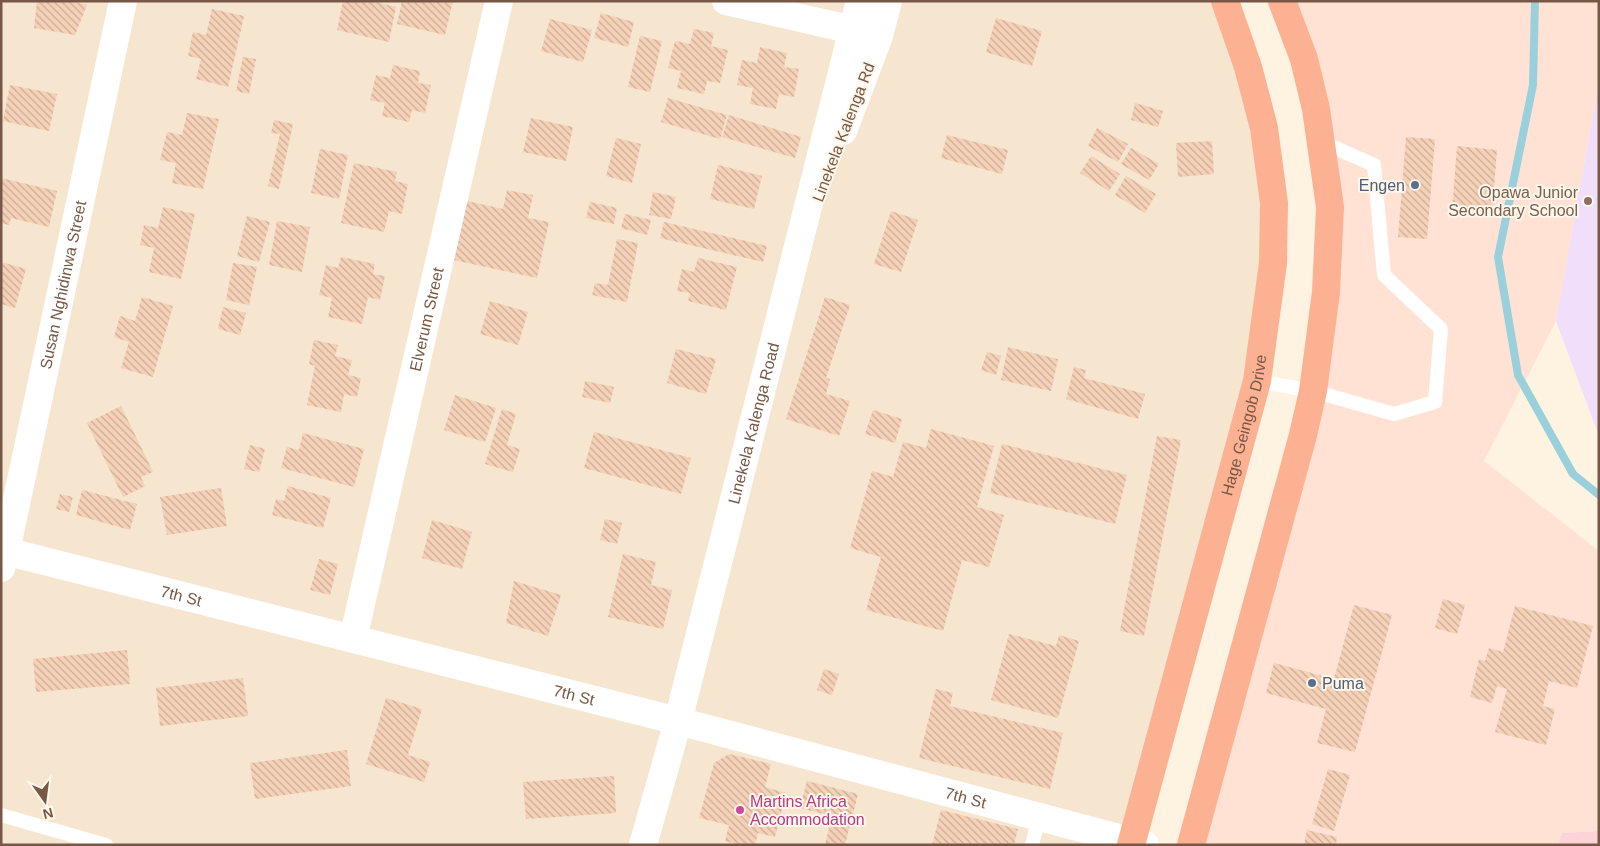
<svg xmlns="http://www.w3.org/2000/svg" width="1600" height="846" font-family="Arial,sans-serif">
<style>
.residential{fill:#f6e5cf}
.commercial{fill:#ffe2d4}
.education{fill:#f0defa}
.medical{fill:#fcd4d8}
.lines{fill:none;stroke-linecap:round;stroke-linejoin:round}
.stream{stroke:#9ad0db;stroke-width:8}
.building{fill:url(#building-back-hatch)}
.lane{stroke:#fff;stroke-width:14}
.street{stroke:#fff;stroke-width:28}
.highway{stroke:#fdb193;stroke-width:28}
.service-dot{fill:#5c6f8a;stroke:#fff7e9;stroke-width:2}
.education-dot{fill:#8d6e63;stroke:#fff7e9;stroke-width:2}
.hotel-dot{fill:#d1479c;stroke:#fff7e9;stroke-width:2}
.labels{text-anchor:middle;stroke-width:4;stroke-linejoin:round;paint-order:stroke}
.street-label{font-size:16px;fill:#775846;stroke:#fff7e9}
.service-label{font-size:16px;fill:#4e5e75;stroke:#fff7e9;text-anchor:end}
.education-label{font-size:16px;fill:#785e54;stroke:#fff7e9;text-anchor:end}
.hotel-label{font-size:16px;fill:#b23c85;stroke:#fff7e9;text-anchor:start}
</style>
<defs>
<pattern id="building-back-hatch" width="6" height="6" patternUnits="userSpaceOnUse" patternTransform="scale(1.25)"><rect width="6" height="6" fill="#f5d1b7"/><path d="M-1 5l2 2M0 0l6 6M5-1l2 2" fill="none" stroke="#cbac97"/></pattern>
</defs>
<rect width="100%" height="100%" fill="#fef3e1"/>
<polygon class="residential" points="1,1 1223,1 1263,128 1270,261 1254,380 1137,845 1,845"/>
<polygon class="commercial" points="1282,1 1599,1 1599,81 1556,321 1484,461 1599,551 1599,831 1562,833 1558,845 1191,845 1303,435 1330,207"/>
<polygon class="education" points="1599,81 1599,436 1556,321"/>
<polygon class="medical" points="1599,831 1599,845 1558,845 1562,833"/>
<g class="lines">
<polyline class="stream" points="1535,1 1533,85 1498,257 1518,375 1573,474 1599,495"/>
</g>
<g class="building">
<polygon points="37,1 71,1 87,5 75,35 34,28"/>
<polygon points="343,1 372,1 396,7 389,42 337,30"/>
<polygon points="402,1 453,1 445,35 397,24"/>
<polygon points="212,9 244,16 228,87 196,79 201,59 188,56 193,32 206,35"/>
<polygon points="601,13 634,22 628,47 594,38"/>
<polygon points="996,18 1042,31 1032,66 986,52"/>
<polygon points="550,19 592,30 583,62 541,51"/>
<polygon points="694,29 714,33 711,46 728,50 720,83 707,81 704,94 677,88 681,71 668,68 675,41 690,44"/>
<polygon points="640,36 662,41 650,92 628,87"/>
<polygon points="760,47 787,53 784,67 799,69 794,97 779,94 776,109 750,104 753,88 737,85 742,60 757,63"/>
<polygon points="243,57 256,59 249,94 236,91"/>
<polygon points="393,65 420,71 418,83 431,85 425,113 412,110 409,122 382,116 385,103 370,100 376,75 390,78"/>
<polygon points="10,85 57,94 49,131 3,121"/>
<polygon points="668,98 727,115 720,139 661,122"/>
<polygon points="1135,103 1163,111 1158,127 1131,120"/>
<polygon points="187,113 219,119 203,189 172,183 176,163 160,160 167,132 182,135"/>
<polygon points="729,115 801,137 795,158 722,137"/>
<polygon points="531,118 573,127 566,161 523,152"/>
<polygon points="274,120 293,124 279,189 268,186 280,134 271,133"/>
<polygon points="1097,128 1128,144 1118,162 1088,146"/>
<polygon points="947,135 1008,150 1002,174 941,158"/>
<polygon points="1406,137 1435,139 1427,239 1398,237"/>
<polygon points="616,138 641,144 632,183 606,176"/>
<polygon points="1212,141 1214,174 1178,177 1176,143"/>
<polygon points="1457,146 1497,150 1492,214 1452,211"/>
<polygon points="1131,148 1159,164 1149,180 1121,164"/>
<polygon points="320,149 348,155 339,199 311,193"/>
<polygon points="1091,156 1120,174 1109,191 1080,173"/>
<polygon points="354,163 397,172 395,181 408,184 402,214 389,211 384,232 341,223"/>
<polygon points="718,165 762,176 754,209 710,199"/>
<polygon points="1126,176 1156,194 1145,213 1115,195"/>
<polygon points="1,178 57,191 49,227 11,218 9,225 1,223"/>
<polygon points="507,190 533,195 528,218 549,222 537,278 454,260 467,201 503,209"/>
<polygon points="653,192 676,197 671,219 649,215"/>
<polygon points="590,202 617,208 614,224 586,218"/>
<polygon points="163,207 195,214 181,279 149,272 154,248 140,245 144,225 158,228"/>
<polygon points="891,211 918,220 901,272 874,264"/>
<polygon points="625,214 651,220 647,235 621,228"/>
<polygon points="247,216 270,222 259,262 237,256"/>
<polygon points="277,221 310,227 302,272 269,265"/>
<polygon points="664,222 767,246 763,262 660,238"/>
<polygon points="617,239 638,243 627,302 592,295 595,283 608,285"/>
<polygon points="341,257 375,264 373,274 385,276 380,300 368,297 362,324 328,317 332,298 319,295 326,265 338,268"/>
<polygon points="698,258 737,267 726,310 688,301 690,293 677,291 682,269 694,272"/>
<polygon points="1,262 26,269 15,308 1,304"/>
<polygon points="233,263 257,267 249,305 226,300"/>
<polygon points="142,297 173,306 153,377 121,368 129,342 114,337 120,316 135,321"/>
<polygon points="825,297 850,305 826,378 830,379 826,394 850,401 839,436 786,419"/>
<polygon points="490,301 528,312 518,345 480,334"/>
<polygon points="223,307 246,313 240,335 218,329"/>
<polygon points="314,340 338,345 335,356 352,360 348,375 361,378 357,397 344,394 341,412 307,405 315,366 309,364"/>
<polygon points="1008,347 1058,359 1051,391 1001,380"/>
<polygon points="676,349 716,359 706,394 667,383"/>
<polygon points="987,352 1001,356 996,375 981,370"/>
<polygon points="1074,367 1086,370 1084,378 1145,394 1138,419 1066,399"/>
<polygon points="585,381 614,387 610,403 582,397"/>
<polygon points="455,395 496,408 485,442 444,430"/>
<polygon points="121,406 153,472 141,477 145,486 123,497 87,423"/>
<polygon points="502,409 516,414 507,445 520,449 513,472 485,464"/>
<polygon points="873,410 902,419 895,443 865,434"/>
<polygon points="931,429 994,446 977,507 1004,515 989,567 962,560 943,631 866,610 881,557 850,548 872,471 893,477 903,442 926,448"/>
<polygon points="594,432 691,458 681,494 584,468"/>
<polygon points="303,433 364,449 354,487 281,468 287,447 299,450"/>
<polygon points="1157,436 1181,440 1144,636 1120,631"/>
<polygon points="1002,444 1127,475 1115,524 990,493"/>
<polygon points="250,445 265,449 259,472 244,469"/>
<polygon points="288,486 331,498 323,528 272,515 276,499 284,501"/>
<polygon points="221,488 227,526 167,535 160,497"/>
<polygon points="82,490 137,504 130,530 76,515"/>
<polygon points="60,494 73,497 69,512 56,509"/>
<polygon points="605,519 622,523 617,544 600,540"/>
<polygon points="432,520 472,532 462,569 422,558"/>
<polygon points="623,554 656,562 651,585 672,590 663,629 608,617"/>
<polygon points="319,559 338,564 330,595 310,590"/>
<polygon points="514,581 561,595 548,636 506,623"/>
<polygon points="1443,599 1465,605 1457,634 1435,628"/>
<polygon points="1354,605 1392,615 1355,752 1317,743 1326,709 1266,693 1274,663 1334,679"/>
<polygon points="1515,606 1593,626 1577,688 1549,681 1543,706 1555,709 1546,745 1495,732 1507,689 1497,686 1492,703 1470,697 1479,659 1485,661 1489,648 1503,652"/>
<polygon points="1009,634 1056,646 1059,635 1079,641 1058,718 991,700"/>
<polygon points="127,650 130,684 36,692 33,659"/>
<polygon points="824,669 839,674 832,695 817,690"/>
<polygon points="243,678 248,716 160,726 156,688"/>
<polygon points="936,689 953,693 950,706 1063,733 1050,789 919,758"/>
<polygon points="386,698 422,709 408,755 430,762 424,782 366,764"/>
<polygon points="347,750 351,786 255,799 250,763"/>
<polygon points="729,754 771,764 765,787 786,793 775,837 758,833 755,845 739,845 725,841 729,825 699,818 714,763"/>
<polygon points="1328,769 1350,775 1334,831 1312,824"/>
<polygon points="614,776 616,813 526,819 523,782"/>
<polygon points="807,781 858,794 845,845 825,845 832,816 800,808"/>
<polygon points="941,810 1018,829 1014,845 932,845"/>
<polygon points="1307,830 1337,837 1336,845 1304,845"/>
</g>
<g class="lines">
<g class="lane">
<polyline points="1257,381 1313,391 1394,414 1435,402 1441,329 1384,275 1374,165 1320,141"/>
<polyline points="1,815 106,845"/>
<polyline points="1032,845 1039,817"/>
</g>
<g class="street">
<polyline points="726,1 871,34"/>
<polyline points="843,131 879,36 888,1"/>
<path id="s1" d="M1,550L678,721L1145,845"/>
<path id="s2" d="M1,568L6,551L123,1"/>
<path id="s3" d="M353,639L499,1"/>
<path id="s4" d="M643,845L678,721L860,1"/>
</g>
<g class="highway">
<path id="s5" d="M1131,845L1257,381L1273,263L1274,203L1264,128L1248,67L1225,1"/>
<polyline points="1191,845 1303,435 1313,391 1326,292 1330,207 1316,109 1304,59 1282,1"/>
</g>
</g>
<g class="service-dot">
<circle cx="1415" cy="185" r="5"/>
<circle cx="1312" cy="683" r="5"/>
</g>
<circle class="education-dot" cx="1588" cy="201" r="5"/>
<circle class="hotel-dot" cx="740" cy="810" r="5"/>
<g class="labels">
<g class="street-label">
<text transform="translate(843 132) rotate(-69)" y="6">Linekela Kalenga Rd</text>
<text dy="6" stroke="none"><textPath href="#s2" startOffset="290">Susan Nghidinwa Street</textPath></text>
<text dy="6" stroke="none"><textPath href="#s3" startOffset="328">Elverum Street</textPath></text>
<text dy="6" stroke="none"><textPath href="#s4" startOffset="436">Linekela Kalenga Road</textPath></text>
<text dy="6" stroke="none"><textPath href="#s5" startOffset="435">Hage Geingob Drive</textPath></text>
<text dy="6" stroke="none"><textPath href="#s1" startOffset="186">7th St</textPath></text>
<text dy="6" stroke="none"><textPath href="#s1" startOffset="591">7th St</textPath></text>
<text dy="6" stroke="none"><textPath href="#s1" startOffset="996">7th St</textPath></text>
</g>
<g class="service-label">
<text x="1405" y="191">Engen</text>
<text x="1322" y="689" text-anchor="start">Puma</text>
</g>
<g class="education-label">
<text x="1578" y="198">Opawa Junior<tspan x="1578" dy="18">Secondary School</tspan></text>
</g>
<g class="hotel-label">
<text x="750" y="807">Martins Africa<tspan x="750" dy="18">Accommodation</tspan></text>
</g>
</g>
<rect width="1600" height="846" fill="none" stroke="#775846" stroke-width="5"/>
<g transform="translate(45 801) rotate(166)" stroke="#fff7e9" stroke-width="4" paint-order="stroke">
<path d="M0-4L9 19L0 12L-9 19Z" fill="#775846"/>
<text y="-8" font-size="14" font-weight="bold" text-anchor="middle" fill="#775846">N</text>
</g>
</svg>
